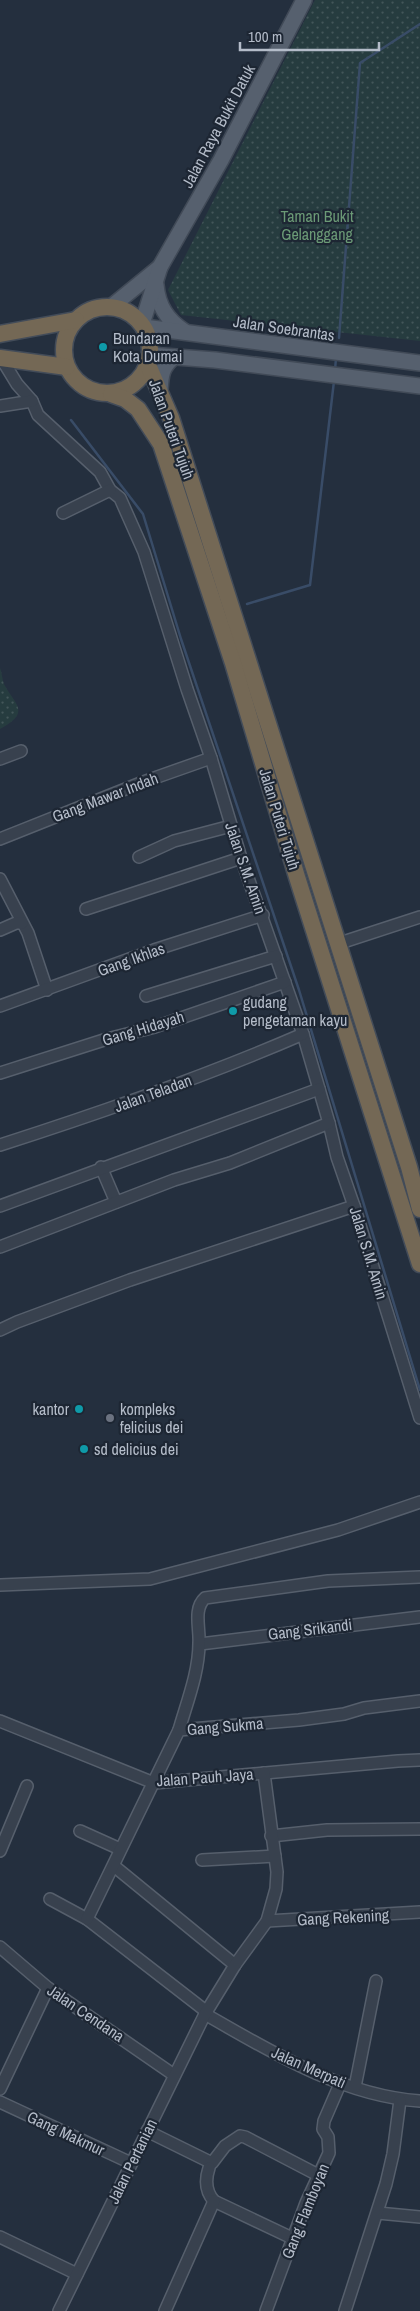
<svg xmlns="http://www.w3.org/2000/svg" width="420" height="2311" font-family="'Archivo Narrow',sans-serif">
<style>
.park{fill:url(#park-dots)}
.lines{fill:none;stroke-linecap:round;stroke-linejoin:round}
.stream{stroke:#394c67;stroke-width:2.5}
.minor-casing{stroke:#565f6c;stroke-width:14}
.major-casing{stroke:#414a57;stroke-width:18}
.highway-casing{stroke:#434c59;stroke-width:19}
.minor{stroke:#38414e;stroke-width:11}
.major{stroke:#56606e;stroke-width:15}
.highway{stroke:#746855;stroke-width:16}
.culture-dot{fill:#0f9aa8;stroke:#1d2633;stroke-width:2}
.worship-dot{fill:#6b7280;stroke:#1d2633;stroke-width:2}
.labels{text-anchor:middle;stroke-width:4.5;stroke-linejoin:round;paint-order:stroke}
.street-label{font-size:16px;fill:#b4bcc9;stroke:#1d2633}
.park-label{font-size:16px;fill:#6b9a76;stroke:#1d2633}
.poi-label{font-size:16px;fill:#b4bcc9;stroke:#1d2633;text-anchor:start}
</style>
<defs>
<pattern id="park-dots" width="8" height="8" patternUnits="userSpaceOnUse" patternTransform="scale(1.25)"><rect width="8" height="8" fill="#263c3f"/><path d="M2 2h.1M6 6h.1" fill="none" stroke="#435659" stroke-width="1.8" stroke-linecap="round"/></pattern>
</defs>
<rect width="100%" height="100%" fill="#242f3e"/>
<g class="park">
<polygon points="315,0 420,0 420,341 181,315 168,290"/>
<path d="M0,668C2,673 2,679 4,684C15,705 32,712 0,729Z"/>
</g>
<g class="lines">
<g class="stream">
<polyline points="339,338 360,63 420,24"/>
<polyline points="335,370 336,358"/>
<polyline points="71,420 143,514 181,639 299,990 420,1390"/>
<polyline points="247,604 310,585 334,381"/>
</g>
<defs>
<g id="minor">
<polyline points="1,358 17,384 32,401 38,415 100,472 110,490 120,498 144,552 187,689 211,758 241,858 303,1034 329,1123 337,1157 354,1206 420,1418"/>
<polyline points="0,406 32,401"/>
<polyline points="63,513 110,490"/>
<polyline points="0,759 21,751"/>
<polyline points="0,839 143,782 211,758"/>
<polyline points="139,857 174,841 231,826"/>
<polyline points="0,879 28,933 47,990"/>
<polyline points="86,909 241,858"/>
<polyline points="0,930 16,923 22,923"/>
<polyline points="337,944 420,917"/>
<polyline points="146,996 276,956"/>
<polyline points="0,1006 154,950 263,915"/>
<polyline points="0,1073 107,1039 155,1027 285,982"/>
<path d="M0,1145C103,1112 204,1077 303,1034"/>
<polyline points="101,1167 116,1202"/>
<polyline points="0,1206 319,1089"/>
<polyline points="0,1247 174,1180 230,1163 329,1123"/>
<polyline points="0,1330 17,1322 130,1280 354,1206"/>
<polyline points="0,1585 150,1579 338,1530 420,1502"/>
<polyline points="200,1644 420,1617"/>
<polyline points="0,1721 154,1783 398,1761 420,1760"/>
<path d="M179,1730C187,1702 199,1672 199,1643C200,1628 193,1609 205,1598L328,1581L420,1577"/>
<polyline points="80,1831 120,1849"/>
<polyline points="271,1836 327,1830 420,1829"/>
<polyline points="0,1851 27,1786"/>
<polyline points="202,1860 275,1856"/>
<polyline points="114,1866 235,1965"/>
<polyline points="50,1899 87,1919 207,2012"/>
<polyline points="87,1919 179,1730 299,1720 344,1714 364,1708 420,1701"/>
<polyline points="267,1921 420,1912"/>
<polyline points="0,1947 48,1988 174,2075"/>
<path d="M205,2014C271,2052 343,2096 420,2101"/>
<polyline points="355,2087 376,1981"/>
<polyline points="0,2089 48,1988"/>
<polyline points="0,2102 131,2163"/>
<polyline points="147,2131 212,2163 225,2146 240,2136 245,2137 320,2176"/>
<path d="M209,2168C205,2180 206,2192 214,2201L292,2238"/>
<polyline points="378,2213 420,2217"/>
<polyline points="0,2237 77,2274"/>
<polyline points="59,2311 205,2014 235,1965 267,1921 276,1889 277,1872 264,1773"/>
<polyline points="165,2311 214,2201"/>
<polyline points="266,2311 306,2203 329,2153 328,2137 323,2129 324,2121 340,2084"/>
<polyline points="345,2311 386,2184 393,2154 400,2100"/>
</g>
<g id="major">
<path d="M156,285C158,306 167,320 184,331"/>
<polyline points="111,307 160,267"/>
<polyline points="142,324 160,267 221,160 304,0"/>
<polyline points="144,327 420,363"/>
<polyline points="150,355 215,360 420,386"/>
<path d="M160,391C161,376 161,367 174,357"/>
</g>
<g id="highway">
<circle cx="107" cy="350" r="43"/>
<polyline points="0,334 76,320"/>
<polyline points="0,358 67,367"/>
<polyline points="148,365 171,418 409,1167 420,1209"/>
<polyline points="111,394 125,399 138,409 161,444 233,663 297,877 420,1264"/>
</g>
</defs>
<use href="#minor" class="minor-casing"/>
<use href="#major" class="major-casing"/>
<use href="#highway" class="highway-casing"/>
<use href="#minor" class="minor"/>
<use href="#major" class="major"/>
<use href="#highway" class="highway"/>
</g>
<g class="culture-dot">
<circle cx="103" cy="347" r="5"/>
<circle cx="233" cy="1011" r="5"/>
<circle cx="79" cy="1409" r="5"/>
<circle cx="84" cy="1449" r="5"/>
</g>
<circle class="worship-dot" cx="110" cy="1418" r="5"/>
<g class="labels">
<g class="street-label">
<text transform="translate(218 126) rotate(-62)" y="6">Jalan Raya Bukit Datuk</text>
<text transform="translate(284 328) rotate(8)" y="6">Jalan Soebrantas</text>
<text transform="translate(172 429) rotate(70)" y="6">Jalan Puteri Tujuh</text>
<text transform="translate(105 797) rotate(-21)" y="6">Gang Mawar Indah</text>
<text transform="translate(280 819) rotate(73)" y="6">Jalan Puteri Tujuh</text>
<text transform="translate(246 868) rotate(71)" y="6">Jalan S.M. Amin</text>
<text transform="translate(131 959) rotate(-20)" y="6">Gang Ikhlas</text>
<text transform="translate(143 1028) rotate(-17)" y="6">Gang Hidayah</text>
<text transform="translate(153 1093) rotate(-20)" y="6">Jalan Teladan</text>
<text transform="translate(369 1253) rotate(73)" y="6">Jalan S.M. Amin</text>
<text transform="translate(310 1629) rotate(-7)" y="6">Gang Srikandi</text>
<text transform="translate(225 1726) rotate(-5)" y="6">Gang Sukma</text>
<text transform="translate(205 1777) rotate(-4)" y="6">Jalan Pauh Jaya</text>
<text transform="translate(343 1917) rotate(-3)" y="6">Gang Rekening</text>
<text transform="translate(86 2013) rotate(34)" y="6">Jalan Cendana</text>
<text transform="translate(309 2067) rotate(24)" y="6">Jalan Merpati</text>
<text transform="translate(66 2133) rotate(25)" y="6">Gang Makmur</text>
<text transform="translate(132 2161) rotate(-64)" y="6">Jalan Pertanian</text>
<text transform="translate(305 2211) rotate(-68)" y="6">Gang Flamboyan</text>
</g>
<g class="park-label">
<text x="317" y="222">Taman Bukit<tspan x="317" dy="18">Gelanggang</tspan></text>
</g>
<g class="poi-label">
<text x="113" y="344">Bundaran<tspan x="113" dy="18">Kota Dumai</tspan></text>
<text x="243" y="1008">gudang<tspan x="243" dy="18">pengetaman kayu</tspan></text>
<text x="69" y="1415" text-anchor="end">kantor</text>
<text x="120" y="1415">kompleks<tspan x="120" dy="18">felicius dei</tspan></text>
<text x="94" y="1455">sd delicius dei</text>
</g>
</g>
<path d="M240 42v8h139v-8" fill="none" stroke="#b4bcc9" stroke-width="2.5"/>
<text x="248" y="42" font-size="15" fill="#b4bcc9" stroke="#1d2633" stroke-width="4" paint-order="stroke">100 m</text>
</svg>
